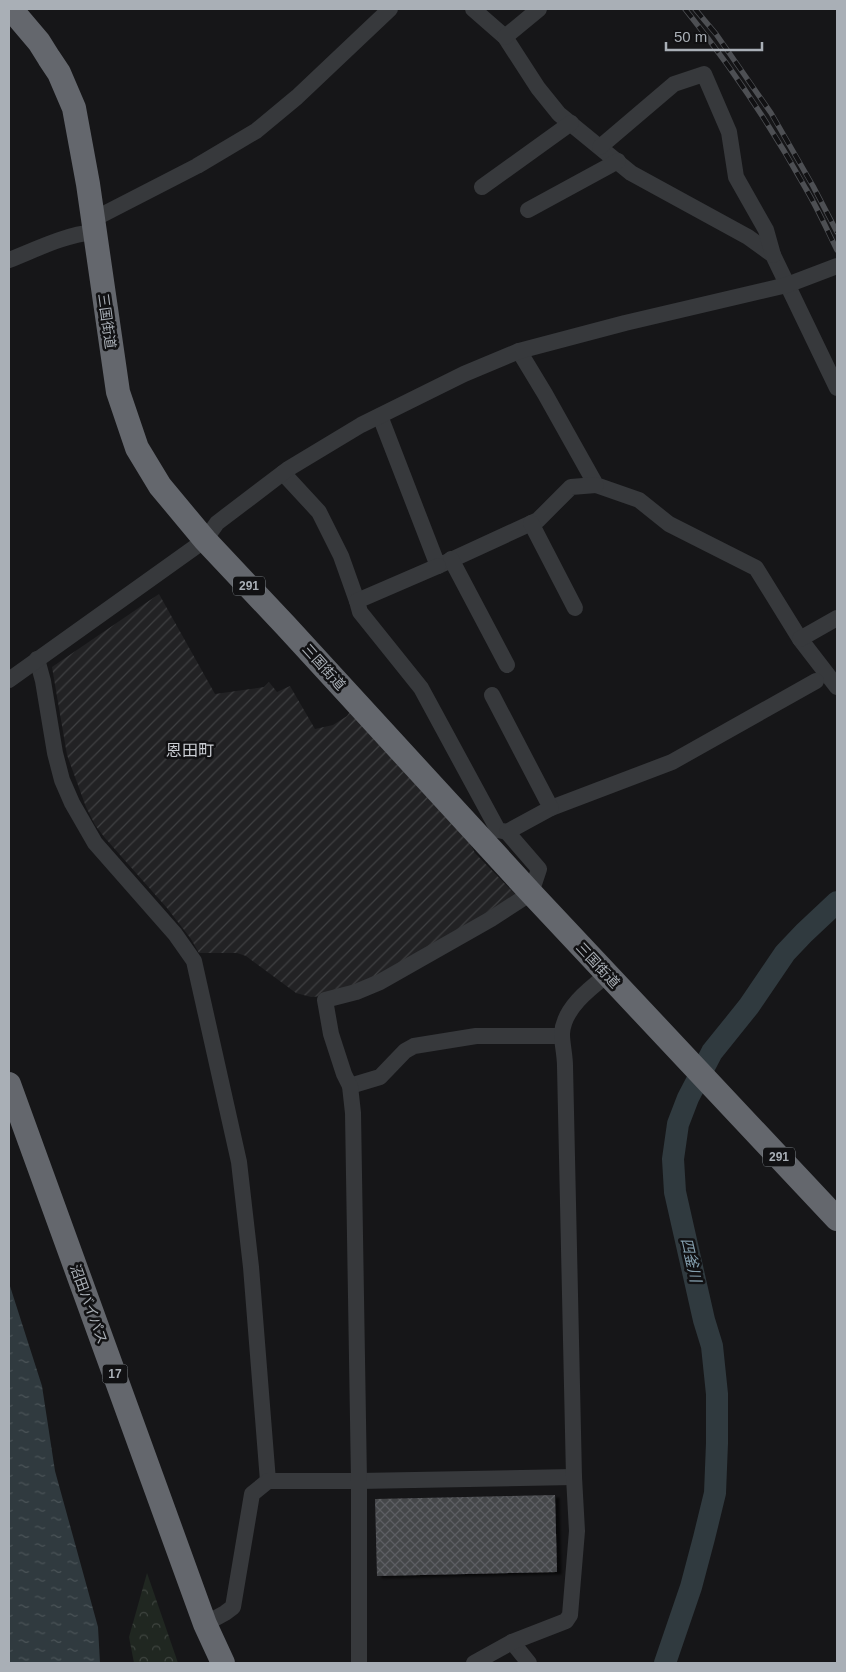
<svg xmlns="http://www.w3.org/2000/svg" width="846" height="1672" font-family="Helvetica,'Noto Sans JP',sans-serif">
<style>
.industrial{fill:url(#industrial-furrows)}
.park{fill:url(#park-crowns)}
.water{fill:url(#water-ripples)}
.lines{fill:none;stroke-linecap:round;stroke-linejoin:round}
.river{stroke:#303a3f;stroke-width:22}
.building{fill:url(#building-cross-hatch);filter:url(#shadow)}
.minor{stroke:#37393c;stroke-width:16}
.highway{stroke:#64676d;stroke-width:24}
.rail-casing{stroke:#4d4f53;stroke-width:5.5}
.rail{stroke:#111113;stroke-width:4;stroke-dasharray:11;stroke-linecap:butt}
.labels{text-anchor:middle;stroke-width:5;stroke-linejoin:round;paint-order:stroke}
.shield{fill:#111113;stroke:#7b8085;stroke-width:1}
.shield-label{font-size:12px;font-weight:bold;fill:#a9afb6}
.street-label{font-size:14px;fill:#a9afb6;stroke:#111113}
.water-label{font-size:15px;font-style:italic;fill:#849fae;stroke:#111113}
.quarter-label{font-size:16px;fill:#cacdd3;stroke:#111113}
</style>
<defs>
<pattern id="industrial-furrows" width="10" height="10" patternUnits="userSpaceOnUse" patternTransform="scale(1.25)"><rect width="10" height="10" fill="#222224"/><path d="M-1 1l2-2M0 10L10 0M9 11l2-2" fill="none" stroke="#3f4042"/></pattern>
<pattern id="park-crowns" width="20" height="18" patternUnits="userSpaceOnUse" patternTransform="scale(1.25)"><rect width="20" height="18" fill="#202721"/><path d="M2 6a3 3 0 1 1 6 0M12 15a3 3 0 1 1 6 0" fill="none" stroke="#3e443f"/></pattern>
<pattern id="water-ripples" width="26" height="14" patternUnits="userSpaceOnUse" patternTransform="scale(1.25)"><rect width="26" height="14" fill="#303a3f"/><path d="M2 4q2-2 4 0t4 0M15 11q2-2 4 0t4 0" fill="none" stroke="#4b5458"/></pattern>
<pattern id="building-cross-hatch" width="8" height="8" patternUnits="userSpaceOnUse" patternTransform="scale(1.25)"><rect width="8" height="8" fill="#45464a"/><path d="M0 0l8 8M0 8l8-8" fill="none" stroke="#5d5e62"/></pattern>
<filter id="shadow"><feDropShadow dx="4.5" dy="2.5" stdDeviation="1" flood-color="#0009"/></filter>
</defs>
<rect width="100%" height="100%" fill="#161618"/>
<polygon class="industrial" points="159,594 215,694 264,687 269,682 277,692 290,686 315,729 333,725 347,716 352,709 459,822 475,853 512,891 520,898 379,979 326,996 311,997 296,993 246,956 237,953 199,953 191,939 167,908 105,838 95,825 86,807 67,755 52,667"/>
<polygon class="park" points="147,1573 178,1663 134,1663 129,1637"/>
<polygon class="water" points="9,1283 42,1386 55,1471 98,1627 100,1663 9,1663"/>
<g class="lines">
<polyline class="river" points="665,1663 691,1587 704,1538 715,1493 717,1443 717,1394 712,1346 704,1320 675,1192 673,1159 678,1124 688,1098 712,1052 749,1006 785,953 804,933 837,902"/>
</g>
<polygon class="building" points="555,1495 557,1572 377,1576 375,1499"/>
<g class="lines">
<g class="minor">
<polyline points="473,9 505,37 538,88 559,114 631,173 748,237 773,255 837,388"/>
<polyline points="505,37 539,9"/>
<polyline points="600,147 674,84 704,74 729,132 736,177 766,230 773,255"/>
<polyline points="482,187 571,123"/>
<polyline points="528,210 618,161"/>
<polyline points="92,220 197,166 256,131 297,97 390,9"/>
<path d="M9,260C37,249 64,235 94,232"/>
<polyline points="519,351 545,394 596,485 639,500 669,524 756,568 800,639 837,687"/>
<polyline points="380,416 438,566 538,520 571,487 596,485"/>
<polyline points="283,473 319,512 341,556 357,601"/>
<polyline points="531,523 575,608"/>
<polyline points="451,559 507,665"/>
<polyline points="438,566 357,601 360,612 421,688 498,830 507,832"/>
<polyline points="800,639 837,618"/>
<polyline points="37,659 43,681 55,753 62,780 72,803 95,843 175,934 194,961 239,1162 251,1267 268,1481"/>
<polyline points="9,680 205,540 217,523 288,469 361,425 464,374 519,351 625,323 787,285 837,266"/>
<polyline points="551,808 672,762 816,681"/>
<polyline points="350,1086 380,1077 405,1051 414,1046 476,1036 562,1036"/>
<polyline points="205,1624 225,1613 233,1607 252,1494 268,1481 359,1481 574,1477"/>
<polyline points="512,1642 529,1663"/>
<polyline points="359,1663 359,1481 353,1113 350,1086 344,1074 331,1034 325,1000 356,992 380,982 491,919 531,893 539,869 507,832 551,808 492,695"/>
<path d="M474,1663L512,1642L566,1621L570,1615L577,1531L574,1477L565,1066C565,1055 562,1044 562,1034C563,1009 589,989 607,975"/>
</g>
<g class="highway">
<polyline points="11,9 39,42 49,58 59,73 74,108 88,184 118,392 137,448 160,486 205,540 286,626 531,893 837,1219"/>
<polyline points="9,1084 205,1624 223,1663"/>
</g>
<defs>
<g id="rail">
<path d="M685,9C730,65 771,126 806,189C818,209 827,230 837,250"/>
<polyline points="695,9 716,34 771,113 813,186 837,232"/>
</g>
</defs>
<use href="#rail" class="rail-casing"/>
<use href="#rail" class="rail"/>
</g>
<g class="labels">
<g class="shield">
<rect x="233" y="576.5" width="32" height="19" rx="4"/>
<rect x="763" y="1147.5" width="32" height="19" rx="4"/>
<rect x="102.5" y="1364.5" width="25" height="19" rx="4"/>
</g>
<g class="shield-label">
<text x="249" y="590">291</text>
<text x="779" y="1161">291</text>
<text x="115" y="1378">17</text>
</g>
<g class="street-label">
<text transform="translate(107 321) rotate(82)" y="5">三国街道</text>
<text transform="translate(324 667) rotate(48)" y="5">三国街道</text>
<text transform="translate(598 965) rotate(47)" y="5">三国街道</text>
<text transform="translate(89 1304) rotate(70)" y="5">沼田バイパス</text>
</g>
<g class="water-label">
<text transform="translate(691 1260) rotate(77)" y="5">四釜川</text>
</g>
<g class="quarter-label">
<text x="190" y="756">恩田町</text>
</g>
</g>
<rect width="846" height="1672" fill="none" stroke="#a9afb6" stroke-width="20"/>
<path d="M666 42v8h96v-8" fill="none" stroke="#a9afb6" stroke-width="2.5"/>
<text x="674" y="42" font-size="15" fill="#a9afb6" stroke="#111113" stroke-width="4" paint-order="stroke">50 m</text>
</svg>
